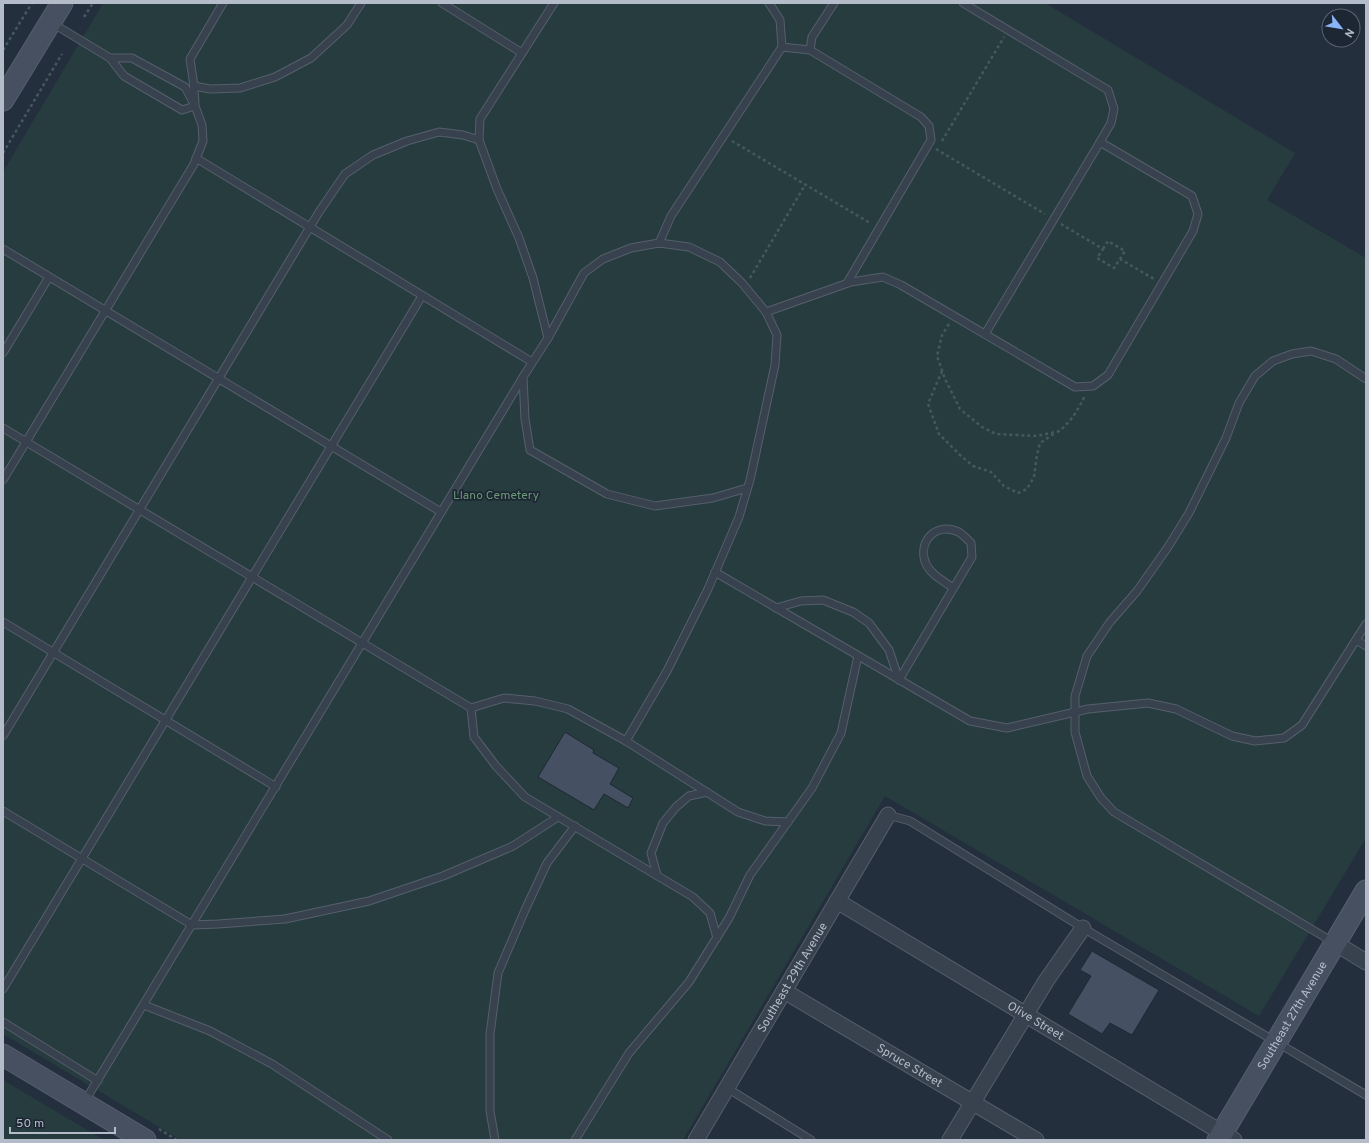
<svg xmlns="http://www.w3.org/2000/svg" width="1369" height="1143" font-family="Overpass,sans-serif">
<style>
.green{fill:#263c3f}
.building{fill:#455162;stroke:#1f2835}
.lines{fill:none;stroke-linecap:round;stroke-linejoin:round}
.service-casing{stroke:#565f6c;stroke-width:9}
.minor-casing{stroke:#565f6c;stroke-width:17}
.secondary-casing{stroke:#565f6c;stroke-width:23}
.path{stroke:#44595c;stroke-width:2.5;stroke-dasharray:3 3;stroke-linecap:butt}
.service{stroke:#38414e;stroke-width:7}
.minor{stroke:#38414e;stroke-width:15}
.secondary{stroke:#465061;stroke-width:21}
.labels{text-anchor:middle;stroke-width:3.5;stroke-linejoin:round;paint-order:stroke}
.park-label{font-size:12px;fill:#6b9a76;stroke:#1d2633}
.street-label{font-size:12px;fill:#b4bcc9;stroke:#1d2633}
</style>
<rect width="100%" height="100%" fill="#242f3e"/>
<g class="green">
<polygon points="103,3 1045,3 1295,153 1267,200 1366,258 1366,838 1259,1016 885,796 683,1140 181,1140 3,1034 3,172"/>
<polygon points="3,1080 104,1140 3,1140"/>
</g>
<g class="building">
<polygon points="565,732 594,750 593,753 619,768 610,784 633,798 628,808 604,794 594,810 538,777"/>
<polygon points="1092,951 1159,990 1132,1035 1110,1023 1102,1034 1068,1014 1091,976 1080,970"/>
</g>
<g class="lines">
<defs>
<g id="service">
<polyline points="442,3 522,53"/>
<polyline points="769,3 780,20 782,47"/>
<polyline points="834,3 812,37 810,50 921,117 929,126 931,140 847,283"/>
<polyline points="963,3 1108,90 1114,109 1111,123 1100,142 985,334"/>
<polyline points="52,23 110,58 124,76 182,110 195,106"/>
<polyline points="194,86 210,89 240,88 275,77 311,58 347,25 361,3"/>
<polyline points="195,102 193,79 190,59 223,3"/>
<polyline points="196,158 532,362"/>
<polyline points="659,243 671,216 782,47 810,50"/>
<polyline points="3,249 441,512"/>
<polyline points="766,312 851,282 883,277 901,285 1075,387 1093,386 1108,375 1193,231 1198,214 1192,196 1100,142"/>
<polyline points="548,338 533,278 519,238 497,189 479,140 480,119 554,3"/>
<polyline points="3,353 49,277"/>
<polyline points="3,428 471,708"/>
<polyline points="3,480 194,164 203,141 202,125 195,106 185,87 132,58 110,58"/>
<polyline points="715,572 970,721 1007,728 1088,709 1148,703 1176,709 1232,736 1255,741 1284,738 1302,725 1366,624"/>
<polyline points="776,608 801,601 823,600 853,612 869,623 889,650 899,680"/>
<polyline points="3,622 276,787"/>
<polyline points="1356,640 1366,646"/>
<path d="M899,680L909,663L972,557L971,543C967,539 961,532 956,531C935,523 917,542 926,564C931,575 944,581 953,588"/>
<polyline points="3,736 319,212 345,174 373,155 407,141 439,132 463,135 479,140"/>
<polyline points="626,741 667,671 708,589 739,517 750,480 775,365 777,335 766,312 742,283 720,262 689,247 659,243 631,248 603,259 584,273 548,338 523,377 525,419 530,450 607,494 655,506 713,498 747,488"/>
<polyline points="3,811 192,925 218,924 285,919 369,901 443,876 513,846 558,817"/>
<polyline points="888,815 910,821 1083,928 1366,1095"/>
<polyline points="657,875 651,853 663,823 676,807 689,796 707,792"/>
<polyline points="717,938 710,913 693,897 525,797 496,766 474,737 471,708 504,698 535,701 568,709 626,741 738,812 765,821 788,822"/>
<polyline points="1333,942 1114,812 1101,798 1087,776 1075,732 1075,696 1087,656 1110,622 1137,591 1168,547 1189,513 1226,438 1239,403 1255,376 1273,361 1292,354 1311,351 1336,359 1366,379"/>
<polyline points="3,989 422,296"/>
<polyline points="144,1005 210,1031 272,1064 388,1140"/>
<polyline points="3,1022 98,1081"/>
<polyline points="727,1088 811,1140"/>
<polyline points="85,1101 523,377"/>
<polyline points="495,1140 490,1111 490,1034 498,973 525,910 547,863 575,826"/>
<polyline points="575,1140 629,1053 689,982 729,918 750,875 812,788 841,733 858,656"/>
</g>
<g id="minor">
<path id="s1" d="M837,901L1234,1140"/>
<polyline points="1335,943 1366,962"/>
<path id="s2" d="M784,991L1036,1140"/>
<path id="s3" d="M696,1140L888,815"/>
<polyline points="950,1140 1046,981 1083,928"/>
</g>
<g id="secondary">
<polyline points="3,100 62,3"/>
<polyline points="3,1055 145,1140"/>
<path id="s4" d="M1218,1140L1366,891"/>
</g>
</defs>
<use href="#service" class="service-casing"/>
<use href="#minor" class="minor-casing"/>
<use href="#secondary" class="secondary-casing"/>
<g class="path">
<polyline points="84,17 93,3"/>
<polyline points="3,50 32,3"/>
<polyline points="732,141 870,223"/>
<polyline points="942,141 1004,37"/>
<polyline points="936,149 1045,214"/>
<polyline points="3,153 62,54"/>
<polyline points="1061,224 1103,249 1097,258 1114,268 1120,259 1154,279"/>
<polyline points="1103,249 1108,241 1125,251 1120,259"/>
<polyline points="750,278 805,185"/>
<polyline points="949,324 942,335 937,356 945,379 960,409 982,427 996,434 1037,436 1060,431 1073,417 1083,400 1084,397"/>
<polyline points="942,371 928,404 939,434 960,455 973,466 991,472 1004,486 1018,493 1027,489 1034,477 1037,455 1040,443 1055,433"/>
<polyline points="159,1129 177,1140"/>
</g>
<use href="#service" class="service"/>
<use href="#minor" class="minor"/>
<use href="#secondary" class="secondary"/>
</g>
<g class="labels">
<g class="park-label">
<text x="496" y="499">Llano Cemetery</text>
</g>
<g class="street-label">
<text dy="4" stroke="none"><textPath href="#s3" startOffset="189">Southeast 29th Avenue</textPath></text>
<text dy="4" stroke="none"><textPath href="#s4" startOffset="145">Southeast 27th Avenue</textPath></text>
<text dy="4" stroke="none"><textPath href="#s1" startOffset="232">Olive Street</textPath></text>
<text dy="4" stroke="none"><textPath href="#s2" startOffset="146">Spruce Street</textPath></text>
</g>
</g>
<rect width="1369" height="1143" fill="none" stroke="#b4bcc9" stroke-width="8"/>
<g transform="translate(1341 28) rotate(121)"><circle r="19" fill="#1d2633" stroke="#59626f"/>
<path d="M0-3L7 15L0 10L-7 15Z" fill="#8ab4f8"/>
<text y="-6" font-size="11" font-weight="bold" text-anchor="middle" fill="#b4bcc9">N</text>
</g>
<path d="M10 1127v6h105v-6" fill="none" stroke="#b4bcc9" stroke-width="2"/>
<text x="16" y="1127" font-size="12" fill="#b4bcc9" stroke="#1d2633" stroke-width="3" paint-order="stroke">50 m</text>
</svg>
